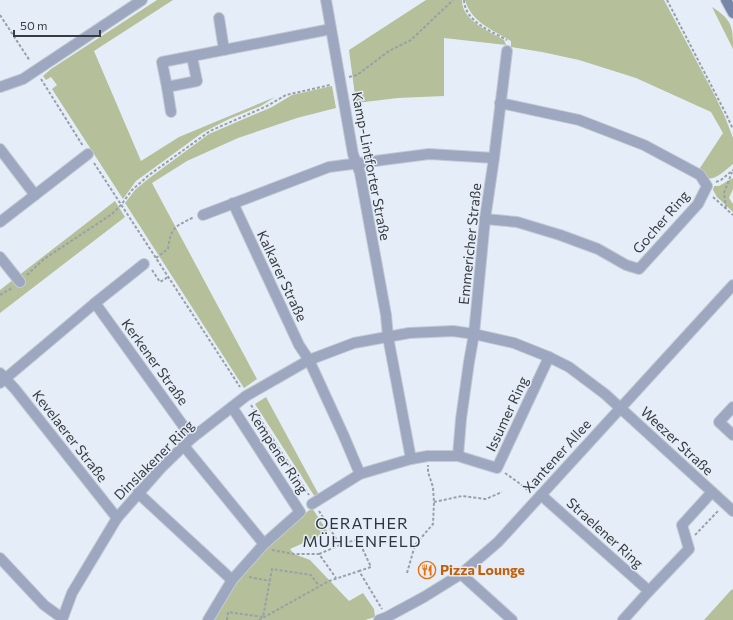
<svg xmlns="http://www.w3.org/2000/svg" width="733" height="620" font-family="Commissioner,sans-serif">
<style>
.green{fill:#b5bf9a}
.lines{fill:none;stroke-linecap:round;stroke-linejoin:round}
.minor-casing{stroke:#c2cad3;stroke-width:12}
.secondary-casing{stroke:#c2cad3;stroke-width:12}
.path{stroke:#99a0a7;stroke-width:2;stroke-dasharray:3 2;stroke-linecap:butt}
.minor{stroke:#9da7bf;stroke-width:10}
.secondary{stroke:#7785a7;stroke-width:10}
.labels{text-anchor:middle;stroke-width:3;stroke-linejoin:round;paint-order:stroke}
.street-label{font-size:14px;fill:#383b3f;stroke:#e5eef8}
.food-label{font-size:14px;font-weight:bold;fill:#c56008;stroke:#e5eef8;text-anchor:start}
.quarter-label{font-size:16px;letter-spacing:1px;fill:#2e353c;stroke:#e5eef8}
</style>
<rect width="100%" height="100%" fill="#e5eef8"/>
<g class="green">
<polygon points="157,0 173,0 94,51 141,161 179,137 275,97 261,106 229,119 202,133 136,181 123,199 52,89 57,85 51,77 46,80 43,76 51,69"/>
<path d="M426,0H462C462,21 489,31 504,40L506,45L444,38V96L398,98L356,103L349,50Z"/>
<path d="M465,0H664L715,96L725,117L733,138V164C724,171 716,181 704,178L698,171L723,133L711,112L636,78L579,60L542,52L511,47V41C493,30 471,22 465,0Z"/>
<path d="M712,7C732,20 733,26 733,49Z"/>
<polygon points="332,86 336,108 297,118 238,138 187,161 152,183 257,379 244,388 125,203 135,190 148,179 209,134 272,107 292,95"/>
<polygon points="733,178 733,189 729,198 733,204 733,212 717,197 713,190 714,186 719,186"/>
<polygon points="115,201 125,217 0,313 0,290"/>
<polygon points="266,397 319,495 315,497 255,404"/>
<polygon points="312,508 328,532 290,549 294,554 310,560 349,601 363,593 374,609 375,617 365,620 211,620 246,569 285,529"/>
<polygon points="732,589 733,590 733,620 704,620"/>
</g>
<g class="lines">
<defs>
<g id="minor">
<polyline points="326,0 353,154 360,173 386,315 388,337 411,459"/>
<polyline points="219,18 224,50"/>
<polyline points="192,57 197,81 167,87 162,62 331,29"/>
<polyline points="0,87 23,79 142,0"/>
<polyline points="167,87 171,112"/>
<polyline points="0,149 35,195"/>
<polyline points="233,203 299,345 309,360 343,434 360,474"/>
<polyline points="203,215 329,167 429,154 494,158 507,51"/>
<polyline points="485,219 517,222 560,235 598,249 626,265 639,269 698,204 707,186 700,175 644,145 579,120 500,103"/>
<polyline points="0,222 88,154"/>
<polyline points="0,257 20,282"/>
<polyline points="95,303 144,264"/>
<polyline points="0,373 15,389 117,518"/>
<polyline points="0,383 95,303 192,438"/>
<polyline points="733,407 719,422 733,435"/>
<polyline points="184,446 264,544"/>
<polyline points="458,456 461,419 469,362 474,334 485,219 494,158"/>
<polyline points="138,493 232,580"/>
<polyline points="541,495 649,591 623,620"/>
<polyline points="312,504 360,474 411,459 428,456 458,456 497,468 549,357"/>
<polyline points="0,558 44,605 62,618"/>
<polyline points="461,574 512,620"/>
<polyline points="649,591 689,549 682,525 712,492"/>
<polyline points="62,620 72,593 117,518 161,468 192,438 246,396 309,360 354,343 409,333 453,331 474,334 514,343 549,357 569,367 605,394 733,511"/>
<polyline points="208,620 232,580 264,544 300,512 232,407"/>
<polyline points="379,620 387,617 424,597 461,574 498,542 733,285"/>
</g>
<polyline id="secondary" points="726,0 733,13"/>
</defs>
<use href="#minor" class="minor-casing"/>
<use href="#secondary" class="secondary-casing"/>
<g class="path">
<path d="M464,0C465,22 491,31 507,40"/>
<polyline points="667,0 725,112 733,129"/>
<polyline points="0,15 30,61"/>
<polyline points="349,77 357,75 389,51 411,40 453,0"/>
<polyline points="41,79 83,146"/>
<polyline points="94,163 240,387"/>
<polyline points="716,182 721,180 733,170"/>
<polyline points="713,197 733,215"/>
<polyline points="726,208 724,193 732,172"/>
<path d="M156,258L168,249C171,226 175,227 194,217"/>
<polyline points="152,270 160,282 168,277"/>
<polyline points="27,275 44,259 112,214 121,205 132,190 149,175 210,131 267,106 286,95 330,85"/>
<polyline points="0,295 12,288"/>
<polyline points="251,405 309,495"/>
<polyline points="505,473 519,483 530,492"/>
<polyline points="434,502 462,496 486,499 502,492"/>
<polyline points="695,535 718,511"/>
<polyline points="340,545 358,539 371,567 359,571"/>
<polyline points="272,550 294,554 319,554 336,578"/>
<polyline points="319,554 340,545 319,511"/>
<polyline points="407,573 415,545 433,524 434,502 433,487 428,472 428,465"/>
<polyline points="249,577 270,581"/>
<polyline points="227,620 228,612 263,617 272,569 311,575 319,586"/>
<polyline points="259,620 329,581 359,571 382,609"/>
</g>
<use href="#minor" class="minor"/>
<use href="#secondary" class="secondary"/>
</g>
<defs>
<symbol id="restaurant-ring" viewBox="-11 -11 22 22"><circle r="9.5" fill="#e5eef8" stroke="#e8710a" stroke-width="1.5"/><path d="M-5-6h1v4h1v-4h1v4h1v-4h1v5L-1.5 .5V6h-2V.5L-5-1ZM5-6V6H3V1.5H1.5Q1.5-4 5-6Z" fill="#e8710a"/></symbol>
</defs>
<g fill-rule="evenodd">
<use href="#restaurant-ring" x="417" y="560" width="20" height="20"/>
</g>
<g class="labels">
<g class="street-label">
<text transform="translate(371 166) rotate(79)" y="5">Kamp-Lintforter Straße</text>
<text transform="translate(661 222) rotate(-49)" y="5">Gocher Ring</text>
<text transform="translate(470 244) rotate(-84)" y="5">Emmericher Straße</text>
<text transform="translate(282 276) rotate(65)" y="5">Kalkarer Straße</text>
<text transform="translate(155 362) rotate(54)" y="5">Kerkener Straße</text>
<text transform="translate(507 414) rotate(-65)" y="5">Issumer Ring</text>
<text transform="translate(70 436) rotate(52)" y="5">Kevelaerer Straße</text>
<text transform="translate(677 441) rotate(43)" y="5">Weezer Straße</text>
<text transform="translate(278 452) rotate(57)" y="5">Kempener Ring</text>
<text transform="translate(557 456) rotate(-48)" y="5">Xantener Allee</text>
<text transform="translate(154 460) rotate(-45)" y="5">Dinslakener Ring</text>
<text transform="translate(605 533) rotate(42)" y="5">Straelener Ring</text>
</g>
<g class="food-label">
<text x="440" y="575">Pizza Lounge</text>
</g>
<g class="quarter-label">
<text x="362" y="529">OERATHER<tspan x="362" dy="18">MÜHLENFELD</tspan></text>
</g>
</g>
<path d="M14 30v6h86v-6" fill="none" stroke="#383b3f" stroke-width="2"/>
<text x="20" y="30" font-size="12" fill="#383b3f" stroke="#e5eef8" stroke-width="3" paint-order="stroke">50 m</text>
</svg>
